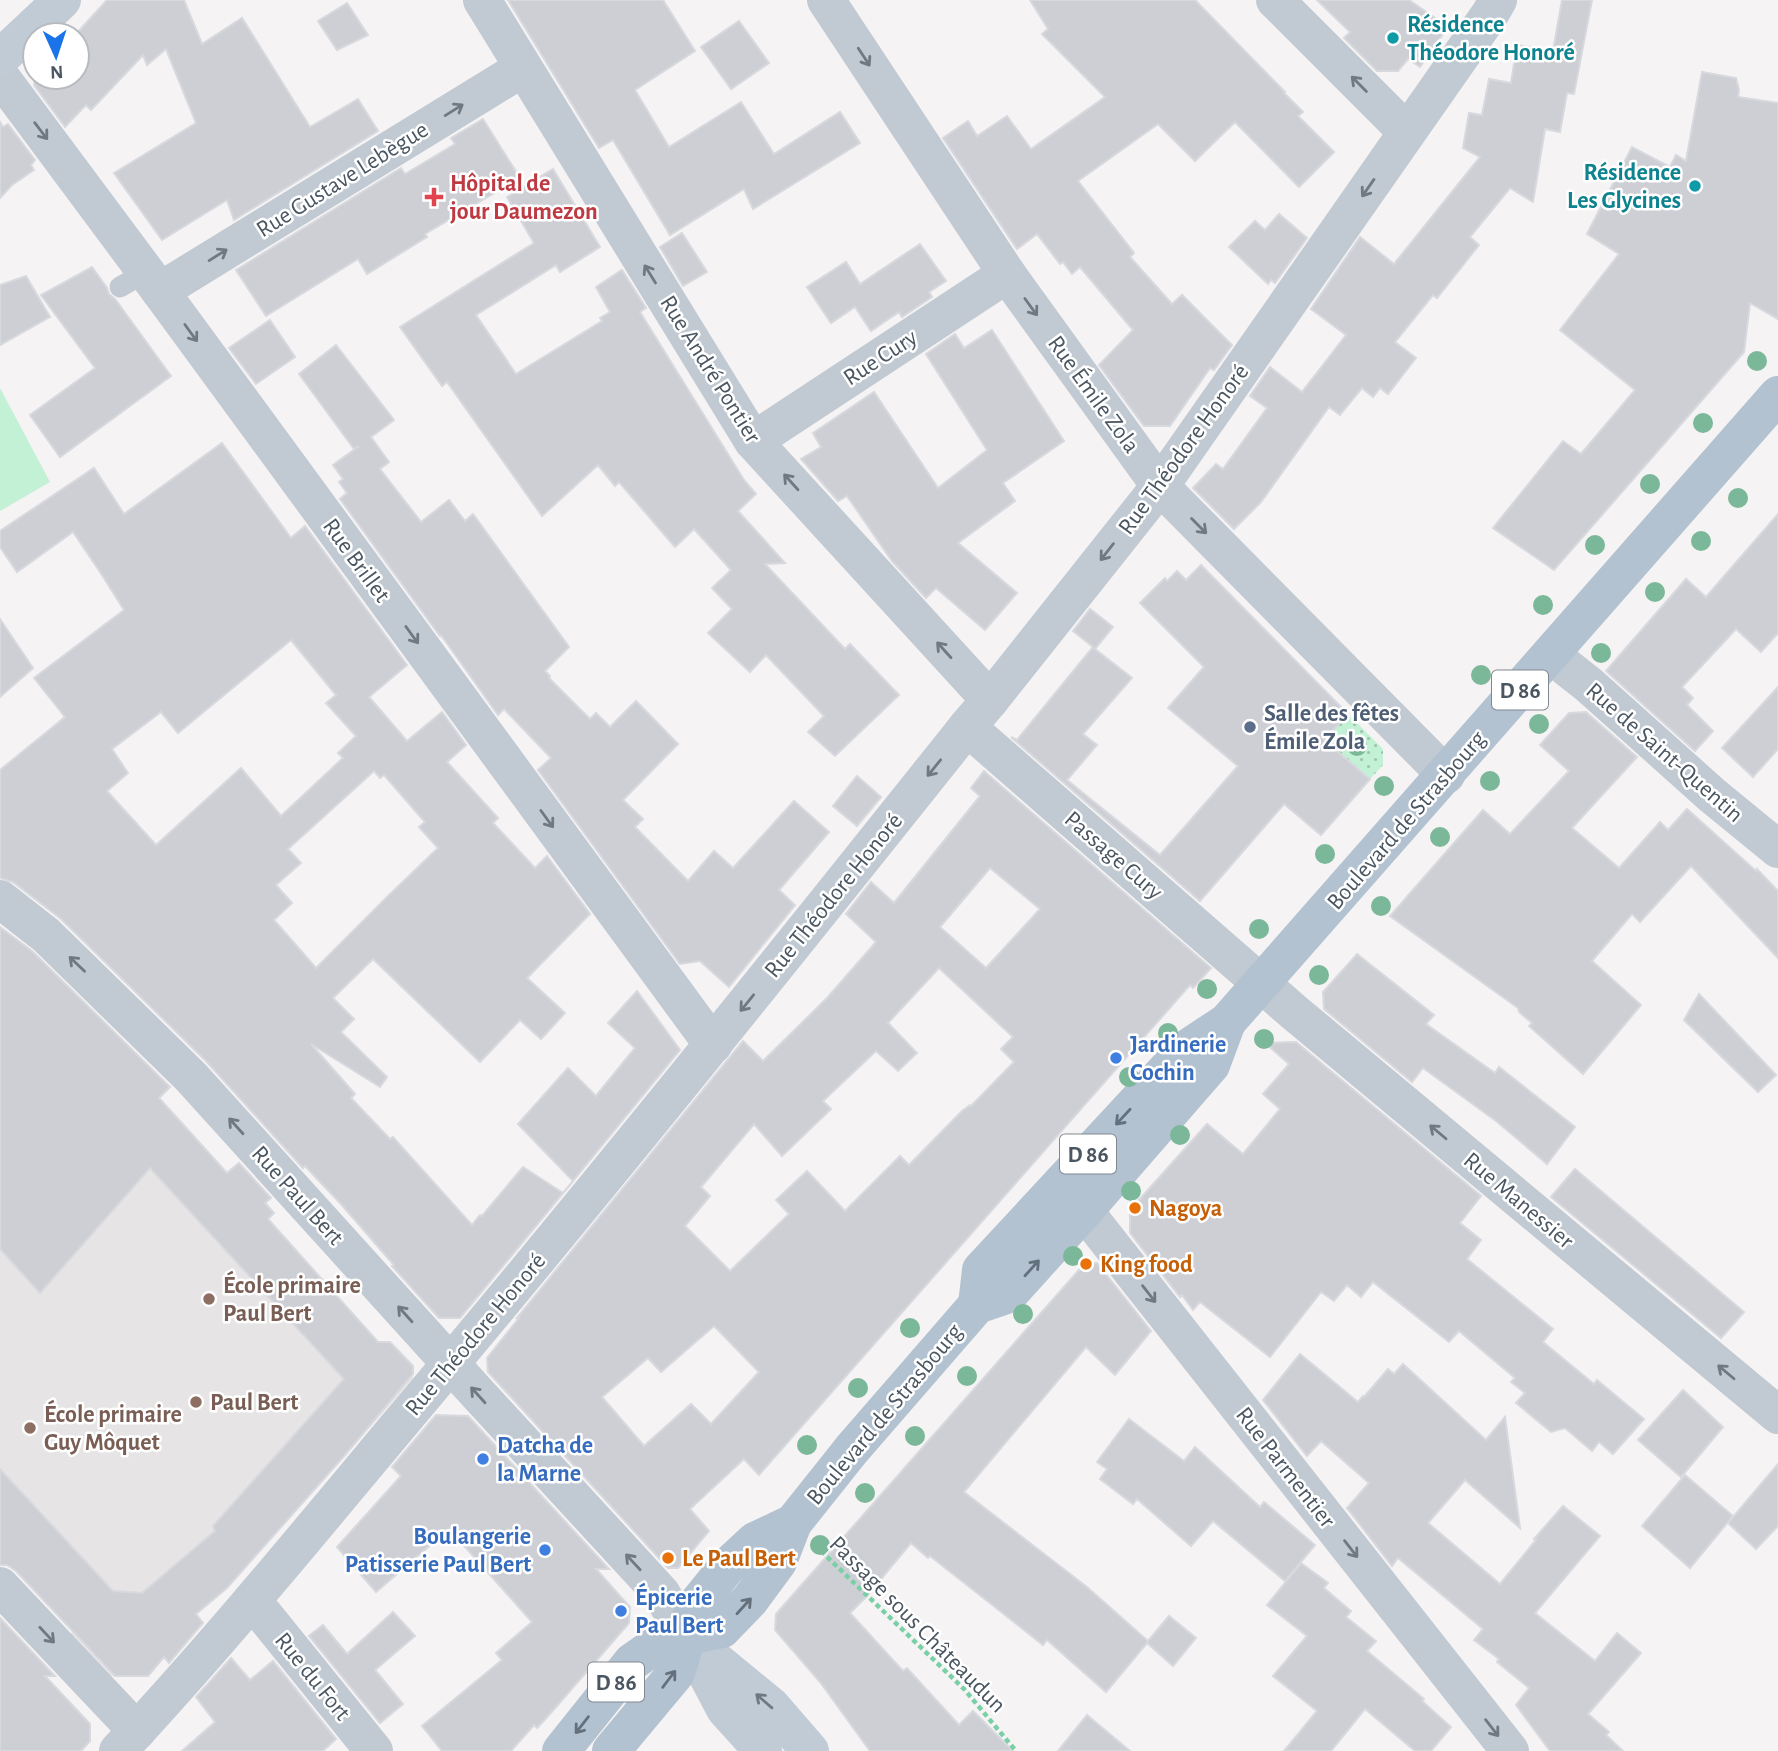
<svg xmlns="http://www.w3.org/2000/svg" width="1778" height="1751" font-family="'Alegreya Sans',sans-serif">
<style>
.education{fill:#e6e4e5}
.grass{fill:#c3f1d5}
.park{fill:url(#park-dots)}
.building{fill:#cdcfd5;stroke:#d7d9de;stroke-width:2;fill-rule:evenodd}
.lines{fill:none;stroke-linecap:round;stroke-linejoin:round}
.path{stroke:#7ad0a6;stroke-width:4.5;stroke-dasharray:5 3.5;stroke-linecap:butt}
.lane{stroke:#c1cad2;stroke-width:21}
.street{stroke:#c1cad2;stroke-width:38}
.secondary{stroke:#c1cbd6;stroke-width:38}
.primary{stroke:#b3c2d1;stroke-width:38}
.tree{fill:#7bb799}
.oneway{stroke:#6e7983}
.oneway2{stroke:#64717d}
.oneway3{stroke:#6e7984}
.culture-dot{fill:#0f9aa8;stroke:#fff;stroke-width:2.5}
.health-dot{fill:#e0444e;stroke:#fff;stroke-width:2.5}
.service-dot{fill:#5c6f8a;stroke:#fff;stroke-width:2.5}
.shop-dot{fill:#3f7fe0;stroke:#fff;stroke-width:2.5}
.food-dot{fill:#e8710a;stroke:#fff;stroke-width:2.5}
.education-dot{fill:#8d6e63;stroke:#fff;stroke-width:2.5}
.labels{text-anchor:middle;stroke-width:5;stroke-linejoin:round;paint-order:stroke}
.shield{fill:#fff;stroke:#808990;stroke-width:2}
.shield-label{font-size:23px;font-weight:bold;fill:#4a5661}
.culture-label{font-size:24px;font-weight:bold;fill:#0d838f;stroke:#fff;text-anchor:start}
.street-label{font-size:24px;fill:#4a5661;stroke:#fff}
.health-label{font-size:24px;font-weight:bold;fill:#be3a42;stroke:#fff;text-anchor:start}
.service-label{font-size:24px;font-weight:bold;fill:#4e5e75;stroke:#fff;text-anchor:start}
.shop-label{font-size:24px;font-weight:bold;fill:#366cbe;stroke:#fff;text-anchor:start}
.food-label{font-size:24px;font-weight:bold;fill:#c56008;stroke:#fff;text-anchor:start}
.education-label{font-size:24px;font-weight:bold;fill:#785e54;stroke:#fff;text-anchor:start}
</style>
<defs>
<pattern id="park-dots" width="8" height="8" patternUnits="userSpaceOnUse" patternTransform="scale(1.75)"><rect width="8" height="8" fill="#c3f1d5"/><path d="M2 2h.1M6 6h.1" fill="none" stroke="#a0c6b0" stroke-width="1.8" stroke-linecap="round"/></pattern>
</defs>
<rect width="100%" height="100%" fill="#f5f3f3"/>
<polygon class="education" points="160,1099 226,1172 233,1167 274,1213 268,1220 378,1341 390,1342 413,1366 413,1379 227,1588 178,1630 183,1636 148,1676 102,1676 67,1637 73,1631 0,1553 0,1216"/>
<polygon class="grass" points="0,388 50,482 0,511"/>
<polygon class="park" points="1348,714 1383,749 1383,765 1370,779 1324,740"/>
<g class="building">
<polygon points="107,0 184,0 202,44 242,18 310,127 358,99 378,131 234,220 227,200 162,240 114,173 196,123 166,49 147,65 143,55 91,110 86,105 65,127 34,85 35,77 77,77 77,33"/>
<polygon points="508,0 663,0 695,51 635,90 669,147 741,102 774,154 840,112 860,143 753,209 744,189 670,235 613,140 599,148"/>
<polygon points="1030,0 1195,0 1285,92 1284,93 1303,112 1298,116 1334,152 1299,187 1235,122 1195,161 1158,124 1078,181 1134,253 1130,257 1172,304 1182,295 1232,345 1214,370 1210,368 1170,426 1144,426 1099,365 1133,330 1080,267 1072,274 1063,262 1060,264 1037,234 1017,249 943,138 968,121 977,136 1007,116 1031,149 1105,97 1042,34 1048,29"/>
<polygon points="1317,0 1409,0 1448,27 1420,67 1408,59 1398,71 1377,71 1344,38 1350,32"/>
<polygon points="1562,0 1592,0 1574,94 1567,93 1560,132 1545,129 1533,202 1510,188 1470,237 1479,245 1437,298 1433,295 1395,342 1416,358 1388,394 1380,388 1373,397 1362,388 1340,415 1329,407 1261,502 1234,529 1193,488 1216,464 1223,469 1267,408 1250,396 1270,367 1302,392 1346,335 1311,309 1360,237 1394,264 1480,157 1463,148 1469,113 1482,115 1489,79 1511,83 1517,45 1553,51"/>
<polygon points="347,3 368,35 337,50 318,21"/>
<polygon points="739,21 769,63 731,89 701,47"/>
<polygon points="1702,72 1736,78 1739,90 1738,97 1778,103 1778,319 1750,303 1744,352 1554,570 1493,528 1563,441 1581,454 1635,390 1560,330 1619,254 1587,234 1632,147 1670,167 1676,155 1686,161"/>
<polygon points="483,119 520,178 425,234 427,237 367,274 358,259 266,316 236,270 401,168 405,174 455,144 451,138"/>
<polygon points="0,122 3,127 8,124 35,160 31,165 34,170 12,185 0,198"/>
<polygon points="553,169 600,247 560,272 556,265 476,315 516,374 602,321 600,318 610,312 596,287 622,270 646,308 640,312 744,480 756,494 738,511 785,563 765,564 845,649 850,644 899,695 835,756 808,732 824,716 766,655 750,672 708,633 732,609 712,588 731,570 694,529 675,547 619,482 615,486 598,465 542,516 447,382 442,386 400,327 534,243 507,197"/>
<polygon points="1279,214 1307,238 1275,283 1271,280 1268,284 1229,247 1255,221 1265,230"/>
<polygon points="682,233 707,272 683,286 660,247"/>
<polygon points="920,244 946,281 929,292 932,297 902,317 899,312 871,331 855,307 831,323 807,287 846,262 860,284"/>
<polygon points="92,267 107,288 109,294 115,299 171,376 60,457 30,415 95,368 41,295"/>
<polygon points="26,276 50,317 0,345 0,285"/>
<polygon points="270,320 295,357 256,384 229,348"/>
<polygon points="992,330 1064,441 1003,483 1015,501 958,543 1017,593 985,630 936,588 926,598 892,561 847,496 838,501 801,459 821,447 813,433 874,392 938,488 987,450 926,354 955,334 964,348"/>
<polygon points="336,345 394,420 371,437 389,462 380,469 421,522 449,500 465,521 473,514 569,647 545,671 550,676 549,678 590,719 596,713 610,727 636,701 678,744 623,800 643,819 635,827 688,881 714,851 733,868 794,801 829,832 779,890 795,905 729,987 700,961 680,964 538,770 551,758 504,709 498,715 441,635 440,636 340,499 347,493 339,482 343,479 333,465 359,446 354,449 299,374"/>
<path d="M222,443L291,538L305,526L407,665L369,697L407,741L442,712L466,745L447,762L498,818L493,823L535,868L547,856L590,914L527,978L565,1013L541,1039L520,1020L480,1062L373,959L333,998L354,1019L341,1032L387,1077L380,1087L311,1044L355,1094L351,1098L390,1139L393,1137L472,1225L480,1215L482,1216L523,1167L563,1193L573,1181L460,1318H439L392,1266L394,1265L340,1203L305,1166L303,1168L206,1061L61,919L13,882L0,878V770L65,717L34,678L124,610L100,572L73,532L17,572L0,547V531L94,468L124,514ZM291,640L336,695L326,703L356,736L338,753L343,758L281,816L241,768L156,845L107,791L128,773L112,749L161,712L178,733ZM374,771L380,778L384,775L425,822L419,827L438,848L388,896L316,968L274,920L292,903L276,885L301,863L288,849Z"/>
<polygon points="1778,514 1778,633 1761,652 1736,629 1682,687 1693,698 1687,705 1713,731 1695,751 1606,671 1686,579 1706,597"/>
<polygon points="1201,565 1348,714 1324,740 1370,779 1321,835 1284,804 1200,901 1011,737 1017,740 1093,647 1073,631 1090,609 1113,627 1095,649 1132,678 1083,734 1097,745 1067,780 1160,855 1238,766 1168,708 1204,667 1140,603 1165,578 1167,581 1177,571 1186,580"/>
<polygon points="0,619 33,668 0,697"/>
<polygon points="1778,687 1778,749 1753,777 1722,748"/>
<polygon points="1586,712 1637,757 1572,828 1619,868 1660,822 1668,830 1687,809 1756,871 1757,869 1778,891 1778,958 1691,866 1640,922 1632,914 1592,961 1641,1005 1583,1074 1529,1026 1532,1023 1519,1012 1518,1008 1390,916 1483,810 1510,834 1569,771 1540,745 1569,713"/>
<path d="M984,771L1211,968L1193,988L1190,985L759,1475L744,1459L690,1509L709,1531L678,1568H668L488,1372L487,1358L519,1318H517L743,1041L763,1061L827,998L876,942L846,914L871,882L894,903L980,796L971,788ZM990,868L1040,909L986,968L940,927ZM939,968L1013,1037L1001,1049L1014,1062L971,1106L970,1105L962,1111L909,1165L900,1156L845,1211L807,1171L776,1200L789,1214L730,1271L685,1226L710,1196L701,1187L754,1124L782,1156L831,1109L823,1101L876,1051L898,1071L917,1053L888,1023ZM714,1326L759,1372L711,1424L691,1404L644,1446L602,1397L648,1358L661,1372Z"/>
<polygon points="857,776 881,797 857,826 833,806"/>
<polygon points="0,927 32,951 170,1087 159,1098 227,1173 239,1163 271,1198 265,1203 274,1213 268,1219 378,1342 390,1342 413,1366 413,1374 345,1455 227,1588 196,1614 203,1623 169,1663 164,1657 148,1676 115,1676 16,1571 7,1565 0,1565 0,1469 113,1591 142,1593 215,1531 213,1526 344,1379 150,1168 40,1293 0,1249"/>
<polygon points="1357,954 1434,1015 1426,1024 1495,1073 1499,1067 1575,1127 1547,1164 1496,1121 1423,1068 1412,1082 1324,1009 1323,992"/>
<polygon points="637,991 680,1050 573,1181 518,1124 568,1068 596,1096 635,1048 608,1023"/>
<polygon points="1699,994 1776,1075 1758,1092 1684,1020"/>
<polygon points="1296,1042 1481,1196 1460,1223 1481,1240 1467,1259 1553,1329 1543,1342 1594,1384 1597,1380 1644,1419 1613,1454 1599,1442 1592,1451 1565,1428 1551,1432 1516,1403 1525,1393 1511,1382 1515,1378 1459,1331 1449,1342 1373,1282 1361,1297 1347,1285 1334,1301 1321,1292 1270,1357 1200,1302 1193,1310 1182,1295 1180,1297 1130,1233 1130,1210 1207,1124 1243,1154 1280,1109 1263,1094 1289,1064 1265,1043"/>
<polygon points="1575,1169 1744,1312 1721,1338 1551,1197"/>
<polygon points="1085,1263 1097,1263 1151,1331 1115,1375 1086,1347 964,1492 1087,1587 1148,1641 1169,1616 1196,1638 1173,1666 1147,1643 1106,1692 1047,1640 1043,1645 930,1556 928,1558 911,1543 866,1597 850,1613 903,1671 907,1668 959,1725 973,1711 1013,1751 870,1751 820,1682 775,1630 776,1614"/>
<polygon points="1300,1354 1358,1402 1363,1396 1364,1397 1388,1369 1394,1374 1403,1364 1486,1440 1505,1417 1520,1528 1465,1480 1428,1523 1500,1584 1536,1540 1534,1539 1563,1506 1600,1536 1535,1613 1595,1661 1617,1633 1641,1653 1588,1714 1609,1732 1606,1735 1623,1751 1550,1751 1516,1705 1529,1688 1497,1662 1499,1659 1474,1640 1483,1629 1398,1558 1392,1566 1347,1508 1369,1483 1321,1441 1307,1456 1263,1400"/>
<polygon points="1683,1390 1723,1427 1681,1477 1638,1440"/>
<polygon points="436,1415 468,1416 609,1569 596,1569 630,1607 629,1623 549,1715 537,1728 534,1725 511,1751 442,1751 422,1726 502,1660 496,1653 532,1622 449,1529 376,1592 337,1547 401,1476 392,1467"/>
<polygon points="1129,1419 1184,1461 1195,1447 1260,1507 1264,1502 1315,1545 1285,1581 1213,1521 1191,1546 1137,1499 1133,1504 1100,1479 1107,1469 1097,1462"/>
<polygon points="1778,1464 1778,1526 1756,1549 1728,1523"/>
<polygon points="1685,1475 1733,1516 1690,1568 1642,1526"/>
<polygon points="1301,1563 1328,1583 1324,1588 1351,1611 1346,1617 1376,1641 1367,1651 1424,1699 1422,1701 1451,1727 1431,1751 1415,1751 1365,1709 1331,1751 1284,1751 1317,1711 1273,1676 1307,1636 1267,1605"/>
<polygon points="393,1612 415,1636 375,1670 403,1704 380,1723 309,1636 323,1625 347,1654"/>
<polygon points="0,1618 55,1676 45,1676 90,1724 90,1741 81,1751 0,1751"/>
<polygon points="231,1658 250,1680 273,1661 336,1739 323,1751 182,1751 215,1722 196,1697"/>
<polygon points="1087,1715 1130,1751 1058,1751"/>
</g>
<g class="lines">
<polyline class="path" points="821,1551 964,1689 1016,1751"/>
<polyline class="lane" points="120,287 146,272"/>
<g class="street">
<polyline points="482,0 753,441 990,700"/>
<polyline points="826,0 1007,274 1160,486 1446,775"/>
<polyline points="1275,0 1407,132"/>
<polyline points="0,76 160,291 713,1045"/>
<polyline points="160,291 523,68"/>
<polyline points="753,441 1007,274"/>
<polyline points="1551,655 1589,685 1712,795 1778,849"/>
<polyline points="967,727 1295,1013 1778,1415"/>
<polyline points="0,899 46,935 191,1077 478,1394 661,1593 687,1637"/>
<polyline points="1063,1184 1510,1751"/>
<polyline points="0,1586 137,1731"/>
<polyline points="251,1602 264,1615 374,1751"/>
<path d="M118,1751C214,1648 303,1540 393,1432C588,1201 778,964 967,727L990,700L1160,486L1490,14L1498,0"/>
</g>
<g class="secondary">
<polyline points="0,58 62,0"/>
<polyline points="687,1637 771,1706 810,1751"/>
<polyline points="696,1654 725,1709 763,1751"/>
</g>
<g class="primary">
<polyline points="977,1305 981,1270 1186,1049 1227,1022 1778,395"/>
<polyline points="561,1751 632,1662 662,1641 722,1629 750,1600 778,1562 793,1523 852,1449 977,1305 1009,1294 1084,1211 1211,1065 1227,1022"/>
<polyline points="611,1751 676,1673 687,1637 693,1609 727,1567 755,1541 793,1523"/>
</g>
</g>
<g class="tree">
<circle cx="1757" cy="361" r="10"/>
<circle cx="1703" cy="423" r="10"/>
<circle cx="1650" cy="484" r="10"/>
<circle cx="1738" cy="498" r="10"/>
<circle cx="1701" cy="541" r="10"/>
<circle cx="1595" cy="545" r="10"/>
<circle cx="1655" cy="592" r="10"/>
<circle cx="1543" cy="605" r="10"/>
<circle cx="1601" cy="653" r="10"/>
<circle cx="1481" cy="675" r="10"/>
<circle cx="1539" cy="724" r="10"/>
<circle cx="1357" cy="746" r="10"/>
<circle cx="1490" cy="781" r="10"/>
<circle cx="1384" cy="786" r="10"/>
<circle cx="1440" cy="837" r="10"/>
<circle cx="1325" cy="854" r="10"/>
<circle cx="1381" cy="906" r="10"/>
<circle cx="1259" cy="929" r="10"/>
<circle cx="1319" cy="975" r="10"/>
<circle cx="1207" cy="989" r="10"/>
<circle cx="1168" cy="1033" r="10"/>
<circle cx="1264" cy="1039" r="10"/>
<circle cx="1129" cy="1077" r="10"/>
<circle cx="1180" cy="1135" r="10"/>
<circle cx="1131" cy="1191" r="10"/>
<circle cx="1073" cy="1256" r="10"/>
<circle cx="1023" cy="1314" r="10"/>
<circle cx="910" cy="1328" r="10"/>
<circle cx="967" cy="1376" r="10"/>
<circle cx="858" cy="1388" r="10"/>
<circle cx="915" cy="1436" r="10"/>
<circle cx="807" cy="1445" r="10"/>
<circle cx="865" cy="1493" r="10"/>
<circle cx="820" cy="1545" r="10"/>
</g>
<defs><path id="oneway-shaft" d="M-6 0H5M1.5-3L5.5 0L1.5 3" fill="none" stroke-width="1.6" stroke-linecap="round" stroke-linejoin="round" transform="scale(1.75)"/></defs>
<g class="oneway">
<use href="#oneway-shaft" transform="translate(864 57) rotate(57)"/>
<use href="#oneway-shaft" transform="translate(1359 84) rotate(-135)"/>
<use href="#oneway-shaft" transform="translate(454 110) rotate(-32)"/>
<use href="#oneway-shaft" transform="translate(41 131) rotate(53)"/>
<use href="#oneway-shaft" transform="translate(1368 188) rotate(125)"/>
<use href="#oneway-shaft" transform="translate(218 255) rotate(-32)"/>
<use href="#oneway-shaft" transform="translate(650 274) rotate(-122)"/>
<use href="#oneway-shaft" transform="translate(1031 307) rotate(54)"/>
<use href="#oneway-shaft" transform="translate(191 333) rotate(54)"/>
<use href="#oneway-shaft" transform="translate(791 482) rotate(-132)"/>
<use href="#oneway-shaft" transform="translate(1199 526) rotate(45)"/>
<use href="#oneway-shaft" transform="translate(1107 552) rotate(128)"/>
<use href="#oneway-shaft" transform="translate(412 635) rotate(54)"/>
<use href="#oneway-shaft" transform="translate(944 650) rotate(-132)"/>
<use href="#oneway-shaft" transform="translate(934 768) rotate(129)"/>
<use href="#oneway-shaft" transform="translate(547 819) rotate(54)"/>
<use href="#oneway-shaft" transform="translate(77 964) rotate(-136)"/>
<use href="#oneway-shaft" transform="translate(747 1003) rotate(129)"/>
<use href="#oneway-shaft" transform="translate(236 1126) rotate(-132)"/>
<use href="#oneway-shaft" transform="translate(1438 1132) rotate(-140)"/>
<use href="#oneway-shaft" transform="translate(1149 1294) rotate(52)"/>
<use href="#oneway-shaft" transform="translate(405 1314) rotate(-132)"/>
<use href="#oneway-shaft" transform="translate(1726 1372) rotate(-140)"/>
<use href="#oneway-shaft" transform="translate(478 1395) rotate(-132)"/>
<use href="#oneway-shaft" transform="translate(1351 1549) rotate(52)"/>
<use href="#oneway-shaft" transform="translate(633 1562) rotate(-133)"/>
<use href="#oneway-shaft" transform="translate(47 1635) rotate(47)"/>
<use href="#oneway-shaft" transform="translate(1492 1728) rotate(52)"/>
</g>
<g class="oneway2">
<use href="#oneway-shaft" transform="translate(1123 1117) rotate(133)"/>
<use href="#oneway-shaft" transform="translate(1032 1268) rotate(-48)"/>
<use href="#oneway-shaft" transform="translate(744 1606) rotate(-48)"/>
<use href="#oneway-shaft" transform="translate(669 1679) rotate(-53)"/>
<use href="#oneway-shaft" transform="translate(582 1725) rotate(128)"/>
</g>
<use class="oneway3" href="#oneway-shaft" transform="translate(764 1701) rotate(-139)"/>
<g class="culture-dot">
<circle cx="1393" cy="38" r="7"/>
<circle cx="1695" cy="186" r="7"/>
</g>
<path class="health-dot" d="M430.5 186.5h7v7h7v7h-7v7h-7v-7h-7v-7h7z"/>
<circle class="service-dot" cx="1250" cy="727" r="7"/>
<g class="shop-dot">
<circle cx="1116" cy="1058" r="7"/>
<circle cx="483" cy="1459" r="7"/>
<circle cx="545" cy="1550" r="7"/>
<circle cx="621" cy="1611" r="7"/>
</g>
<g class="food-dot">
<circle cx="1135" cy="1208" r="7"/>
<circle cx="1086" cy="1264" r="7"/>
<circle cx="668" cy="1558" r="7"/>
</g>
<g class="education-dot">
<circle cx="209" cy="1299" r="7"/>
<circle cx="196" cy="1402" r="7"/>
<circle cx="30" cy="1428" r="7"/>
</g>
<g class="labels">
<g class="shield">
<rect x="1492" y="670.5" width="56" height="39" rx="5"/>
<rect x="1060" y="1134.5" width="56" height="39" rx="5"/>
<rect x="588" y="1662.5" width="56" height="39" rx="5"/>
</g>
<g class="shield-label">
<text x="1520" y="698">D 86</text>
<text x="1088" y="1162">D 86</text>
<text x="616" y="1690">D 86</text>
</g>
<g class="culture-label">
<text x="1407" y="32">Résidence<tspan x="1407" dy="28">Théodore Honoré</tspan></text>
<text x="1681" y="180" text-anchor="end">Résidence<tspan x="1681" dy="28">Les Glycines</tspan></text>
</g>
<g class="street-label">
<text transform="translate(342 179) rotate(-32)" y="8">Rue Gustave Lebègue</text>
<text transform="translate(880 357) rotate(-33)" y="8">Rue Cury</text>
<text transform="translate(711 369) rotate(58)" y="8">Rue André Pontier</text>
<text transform="translate(1094 394) rotate(54)" y="8">Rue Émile Zola</text>
<text transform="translate(1183 449) rotate(-54)" y="8">Rue Théodore Honoré</text>
<text transform="translate(357 560) rotate(54)" y="8">Rue Brillet</text>
<text transform="translate(1665 752) rotate(41)" y="8">Rue de Saint-Quentin</text>
<text transform="translate(1406 820) rotate(-49)" y="8">Boulevard de Strasbourg</text>
<text transform="translate(1114 855) rotate(41)" y="8">Passage Cury</text>
<text transform="translate(833 895) rotate(-51)" y="8">Rue Théodore Honoré</text>
<text transform="translate(298 1195) rotate(48)" y="8">Rue Paul Bert</text>
<text transform="translate(1519 1200) rotate(40)" y="8">Rue Manessier</text>
<text transform="translate(475 1334) rotate(-50)" y="8">Rue Théodore Honoré</text>
<text transform="translate(884 1414) rotate(-50)" y="8">Boulevard de Strasbourg</text>
<text transform="translate(1286 1467) rotate(52)" y="8">Rue Parmentier</text>
<text transform="translate(918 1624) rotate(45)" y="8">Passage sous Châteaudun</text>
<text transform="translate(313 1676) rotate(51)" y="8">Rue du Fort</text>
</g>
<g class="health-label">
<text x="450" y="191">Hôpital de<tspan x="450" dy="28">jour Daumezon</tspan></text>
</g>
<g class="service-label">
<text x="1264" y="721">Salle des fêtes<tspan x="1264" dy="28">Émile Zola</tspan></text>
</g>
<g class="shop-label">
<text x="1130" y="1052">Jardinerie<tspan x="1130" dy="28">Cochin</tspan></text>
<text x="497" y="1453">Datcha de<tspan x="497" dy="28">la Marne</tspan></text>
<text x="531" y="1544" text-anchor="end">Boulangerie<tspan x="531" dy="28">Patisserie Paul Bert</tspan></text>
<text x="635" y="1605">Épicerie<tspan x="635" dy="28">Paul Bert</tspan></text>
</g>
<g class="food-label">
<text x="1149" y="1216">Nagoya</text>
<text x="1100" y="1272">King food</text>
<text x="682" y="1566">Le Paul Bert</text>
</g>
<g class="education-label">
<text x="223" y="1293">École primaire<tspan x="223" dy="28">Paul Bert</tspan></text>
<text x="210" y="1410">Paul Bert</text>
<text x="44" y="1422">École primaire<tspan x="44" dy="28">Guy Môquet</tspan></text>
</g>
</g>
<g transform="translate(56 56) rotate(177)"><circle r="33" fill="#ffffff" stroke="#b7bbc0" stroke-width="2"/>
<path d="M0-5L12 26L0 18L-12 26Z" fill="#1a73e8"/>
<text y="-10" font-size="19" font-weight="bold" text-anchor="middle" fill="#4a5661">N</text>
</g>
</svg>
